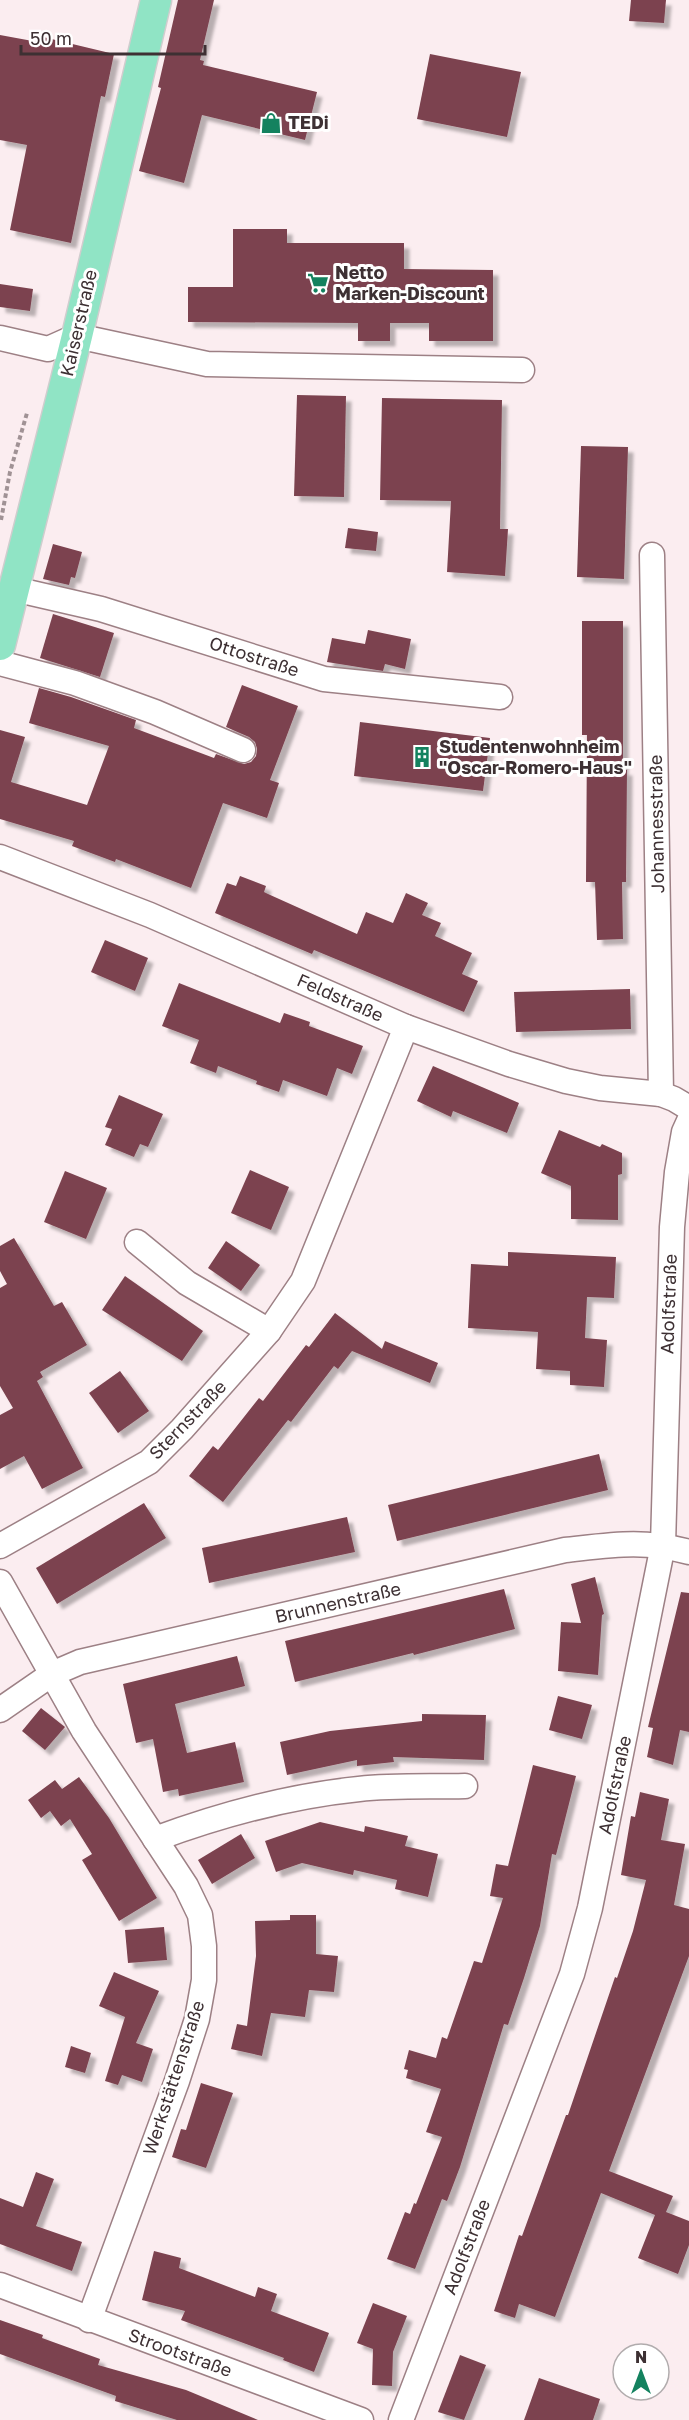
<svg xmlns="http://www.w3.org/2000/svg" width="689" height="2420" font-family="'Golos Text',sans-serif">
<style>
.building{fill:#7c434f;filter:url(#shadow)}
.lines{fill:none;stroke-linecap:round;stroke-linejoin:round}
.minor-casing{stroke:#9d8085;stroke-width:27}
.major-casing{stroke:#d0cdce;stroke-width:33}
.path{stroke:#a09295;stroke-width:4;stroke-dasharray:4.5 3;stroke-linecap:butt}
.minor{stroke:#fff;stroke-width:24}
.major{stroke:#90e4c5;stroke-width:30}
.labels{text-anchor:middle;stroke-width:6;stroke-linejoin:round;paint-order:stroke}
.poi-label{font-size:18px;font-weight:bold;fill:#3d3033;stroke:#fff;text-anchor:start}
.street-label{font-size:18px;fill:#3d3033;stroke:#fff}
</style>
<defs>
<filter id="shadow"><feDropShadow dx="5.5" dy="5.5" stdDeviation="1.5" flood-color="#0004"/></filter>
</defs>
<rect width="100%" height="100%" fill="#fbedf0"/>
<g class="building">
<polygon points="178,0 214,0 200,60 204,61 203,65 317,92 305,140 202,115 184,183 139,171 161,88 158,87"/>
<polygon points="631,0 666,0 664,23 629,21"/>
<polygon points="0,35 38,42 39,36 114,54 105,97 101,96 71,243 10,230 27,145 0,140"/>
<polygon points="430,54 521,72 507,137 417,119"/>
<polygon points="233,229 287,229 287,243 404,243 404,269 493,270 493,341 429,341 429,323 390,323 390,341 358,341 358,323 188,322 188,287 233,287"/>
<polygon points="0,284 33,289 30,311 0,307"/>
<polygon points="297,395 346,396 344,497 294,496"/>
<polygon points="382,398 502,400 500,529 508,529 505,576 447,572 451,501 380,500"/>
<polygon points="581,446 628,447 624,579 577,577"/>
<polygon points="348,528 378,532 376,551 345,548"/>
<polygon points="53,544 82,552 75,578 71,577 69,585 43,579"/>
<polygon points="53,614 114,633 100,677 40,658"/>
<polygon points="582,621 623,621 623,770 627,770 626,882 622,882 623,939 597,940 595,882 586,882 587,735 582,735"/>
<polygon points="368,630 411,639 405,669 385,664 383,671 327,662 332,638 365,644"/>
<polygon points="242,685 298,706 270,780 279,783 267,818 223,803 191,888 116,859 115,862 72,846 74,841 0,819 0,730 25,737 11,782 87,805 109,746 29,723 39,688 71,697 136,720 134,728 214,758 216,754 244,764 251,762 256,756 257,749 255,742 249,737 226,727"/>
<polygon points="360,722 490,738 483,791 354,776"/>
<polygon points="240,876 266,886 264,892 268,894 357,934 366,912 393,923 406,893 428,903 422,915 441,923 435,936 472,953 462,974 478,981 464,1012 314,950 312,954 215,913 227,883 236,886"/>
<polygon points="105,940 148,958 135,991 91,972"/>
<polygon points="179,983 280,1023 284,1013 310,1022 309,1026 363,1046 352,1074 337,1068 327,1096 283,1080 279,1092 256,1084 257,1081 218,1066 216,1073 190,1063 199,1040 162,1026"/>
<polygon points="630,989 631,1029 516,1032 514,992"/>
<polygon points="433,1066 519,1103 507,1133 453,1111 451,1117 417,1101"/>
<polygon points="119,1095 163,1114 148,1147 140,1144 134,1157 105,1145 112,1129 105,1127"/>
<polygon points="559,1130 600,1147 602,1144 622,1153 622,1174 618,1175 618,1220 571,1219 571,1186 541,1173"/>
<polygon points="250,1170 289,1187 271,1230 231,1213"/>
<polygon points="65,1171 107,1188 86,1239 44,1222"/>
<polygon points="14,1238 54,1306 62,1302 87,1345 40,1372 43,1377 37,1381 83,1468 42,1489 24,1456 0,1469 0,1415 13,1408 0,1386 0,1288 7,1284 0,1271 0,1246"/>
<polygon points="226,1241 260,1265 241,1291 208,1268"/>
<polygon points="508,1252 616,1257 614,1298 587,1297 585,1338 607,1340 604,1387 570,1385 570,1371 536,1369 538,1332 468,1328 471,1264 508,1266"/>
<polygon points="125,1276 203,1331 182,1361 102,1310"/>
<polygon points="335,1313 382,1349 385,1341 438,1363 430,1383 352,1351 338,1369 334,1366 291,1422 288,1420 223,1502 189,1476 213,1446 218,1450 259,1398 263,1401 306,1345 309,1347"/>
<polygon points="120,1371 149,1411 118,1433 89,1393"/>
<polygon points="599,1454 608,1490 397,1541 388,1505"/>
<polygon points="144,1503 166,1538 57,1604 36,1568"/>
<polygon points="347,1517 355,1552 209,1583 202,1548"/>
<polygon points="595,1577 604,1614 602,1615 598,1675 558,1671 561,1622 581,1623 571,1584"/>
<polygon points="504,1589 515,1629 414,1655 413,1653 295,1682 285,1641"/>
<polygon points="681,1592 689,1593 689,1732 680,1730 673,1765 647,1757 653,1728 648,1727"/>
<polygon points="237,1656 245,1686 175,1704 187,1753 235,1742 244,1782 179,1796 178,1789 163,1792 153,1739 136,1743 123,1684"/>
<polygon points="558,1696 592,1705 582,1739 549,1730"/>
<polygon points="41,1708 65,1727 45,1750 22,1731"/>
<polygon points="422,1714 486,1715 484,1760 393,1757 394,1762 357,1766 357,1760 287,1775 280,1742 330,1731 422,1721"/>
<polygon points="533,1765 576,1776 556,1855 552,1854 540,1926 524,1978 508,2025 504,2024 460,2167 447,2201 442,2199 415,2269 387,2259 405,2212 410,2214 414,2203 416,2204 442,2137 426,2132 441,2089 406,2078 408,2070 404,2069 409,2050 436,2058 442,2037 447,2039 474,1961 482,1963 503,1898 490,1896 496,1864 508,1866"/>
<polygon points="79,1777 109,1818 157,1898 119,1921 82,1860 92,1854 70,1819 61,1826 50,1811 41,1818 28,1800 55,1780 62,1789"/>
<polygon points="640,1792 669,1799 661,1840 685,1844 674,1905 689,1909 689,1956 609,2171 673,2196 666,2212 689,2221 689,2245 678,2274 638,2258 655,2215 601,2193 555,2317 519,2304 515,2318 494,2311 519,2235 522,2236 566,2115 568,2115 615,1977 617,1978 633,1931 646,1880 621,1875 631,1816 635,1817"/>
<polygon points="320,1822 364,1832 365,1826 408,1836 405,1846 438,1854 428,1897 395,1889 397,1880 354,1870 353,1875 302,1863 276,1872 265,1841"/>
<polygon points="241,1834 255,1858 212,1884 198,1860"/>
<polygon points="290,1915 316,1915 316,1954 338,1956 334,1992 309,1990 305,2017 271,2013 262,2056 231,2049 237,2024 247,2026 256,1956 255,1921 290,1920"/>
<polygon points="164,1927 167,1960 128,1963 125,1930"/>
<polygon points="114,1972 159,1991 136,2043 153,2049 142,2082 122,2075 118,2085 105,2081 125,2017 99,2006"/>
<polygon points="71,2046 91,2053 85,2073 65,2067"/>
<polygon points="201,2083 233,2093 206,2168 172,2157 181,2129 186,2130"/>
<polygon points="36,2172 54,2179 36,2226 82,2242 72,2271 0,2244 0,2198 23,2207"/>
<polygon points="154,2251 181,2258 179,2268 255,2297 258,2287 277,2294 271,2311 329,2333 314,2372 283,2360 284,2358 181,2320 185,2311 142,2300"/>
<polygon points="373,2303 407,2316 393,2352 392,2386 372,2385 373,2349 357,2343"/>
<polygon points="0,2320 43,2335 42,2338 100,2359 98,2365 186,2390 258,2420 177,2420 115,2401 116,2396 0,2354"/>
<polygon points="460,2355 486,2365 464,2420 438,2412"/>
<polygon points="539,2378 600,2399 593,2420 524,2420"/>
</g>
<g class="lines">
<defs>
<g id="minor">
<polyline points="0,338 48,349 77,336 207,364 522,370"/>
<polyline points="652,555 661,1094"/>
<polyline points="14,589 101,609 324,679 500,697"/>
<polyline points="0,663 75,683 155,712 243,750"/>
<polyline points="0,857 150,915 406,1027 509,1064 566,1081 600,1088 661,1094 674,1099 689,1108"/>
<polyline points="137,1242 187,1283 269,1331"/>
<polyline points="0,1546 149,1462 182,1429 269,1331 303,1281 406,1027"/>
<polyline points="0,1582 84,1731 186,1886 200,1915 204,1946 204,1980 197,2019 177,2081 89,2320"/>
<path d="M0,1710L52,1674L80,1662L565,1550C611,1545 643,1539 689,1552"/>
<path d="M155,1839C220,1815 289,1796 359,1789C394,1785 430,1787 465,1786"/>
<polyline points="0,2285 361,2420"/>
<polyline points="401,2420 572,1974 590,1908 663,1545 672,1227 677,1172 684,1132 689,1121"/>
</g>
<polyline id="major" points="0,645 77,336 156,0"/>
</defs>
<use href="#minor" class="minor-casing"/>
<use href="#major" class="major-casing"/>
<polyline class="path" points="1,520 10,472 27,413"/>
<use href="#minor" class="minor"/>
<use href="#major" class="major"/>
</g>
<defs>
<symbol id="shop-bare" viewBox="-9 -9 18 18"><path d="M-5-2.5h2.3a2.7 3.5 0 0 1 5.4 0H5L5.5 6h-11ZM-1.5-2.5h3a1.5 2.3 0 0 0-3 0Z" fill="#14825f" stroke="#fff" stroke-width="2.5" paint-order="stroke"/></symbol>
<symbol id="supermarket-bare" viewBox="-9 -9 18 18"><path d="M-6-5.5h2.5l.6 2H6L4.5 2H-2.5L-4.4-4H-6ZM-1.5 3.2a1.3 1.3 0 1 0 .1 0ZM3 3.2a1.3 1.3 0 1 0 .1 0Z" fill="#14825f" stroke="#fff" stroke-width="2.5" paint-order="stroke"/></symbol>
<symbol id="building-bare" viewBox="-9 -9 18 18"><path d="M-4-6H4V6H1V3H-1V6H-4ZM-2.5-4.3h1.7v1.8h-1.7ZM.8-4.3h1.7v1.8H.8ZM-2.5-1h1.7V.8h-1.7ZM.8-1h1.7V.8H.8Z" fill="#14825f" stroke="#fff" stroke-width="2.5" paint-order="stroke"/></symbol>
</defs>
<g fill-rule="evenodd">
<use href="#shop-bare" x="256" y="108" width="30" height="30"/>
<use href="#supermarket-bare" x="303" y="268" width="30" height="30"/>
<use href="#building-bare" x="407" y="742" width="30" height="30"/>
</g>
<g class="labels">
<g class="poi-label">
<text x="288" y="129">TEDi</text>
<text x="335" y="279">Netto<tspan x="335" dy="21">Marken-Discount</tspan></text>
<text x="439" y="753">Studentenwohnheim<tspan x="439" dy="21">"Oscar-Romero-Haus"</tspan></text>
</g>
<g class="street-label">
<text transform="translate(79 323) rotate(-77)" y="6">Kaiserstraße</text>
<text transform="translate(254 657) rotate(18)" y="6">Ottostraße</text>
<text transform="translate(657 824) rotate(-91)" y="6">Johannesstraße</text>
<text transform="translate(340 998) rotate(24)" y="6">Feldstraße</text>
<text transform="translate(669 1304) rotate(-88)" y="6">Adolfstraße</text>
<text transform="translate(188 1420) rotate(-46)" y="6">Sternstraße</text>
<text transform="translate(338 1603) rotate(-13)" y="6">Brunnenstraße</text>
<text transform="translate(615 1785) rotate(-78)" y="6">Adolfstraße</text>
<text transform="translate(174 2078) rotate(-72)" y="6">Werkstättenstraße</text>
<text transform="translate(467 2247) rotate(-69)" y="6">Adolfstraße</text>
<text transform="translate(180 2353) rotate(20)" y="6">Strootstraße</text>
</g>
</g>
<g transform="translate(641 2372)"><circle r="28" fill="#ffffff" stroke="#b1acad" stroke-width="1.5"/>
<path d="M0-4.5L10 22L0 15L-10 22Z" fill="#14825f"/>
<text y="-9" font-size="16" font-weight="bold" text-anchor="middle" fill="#3d3033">N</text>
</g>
<path d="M21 45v9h184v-9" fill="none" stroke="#3d3033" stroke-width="3"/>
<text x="30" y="45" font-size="18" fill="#3d3033" stroke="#ffffff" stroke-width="4.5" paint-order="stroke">50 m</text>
</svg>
